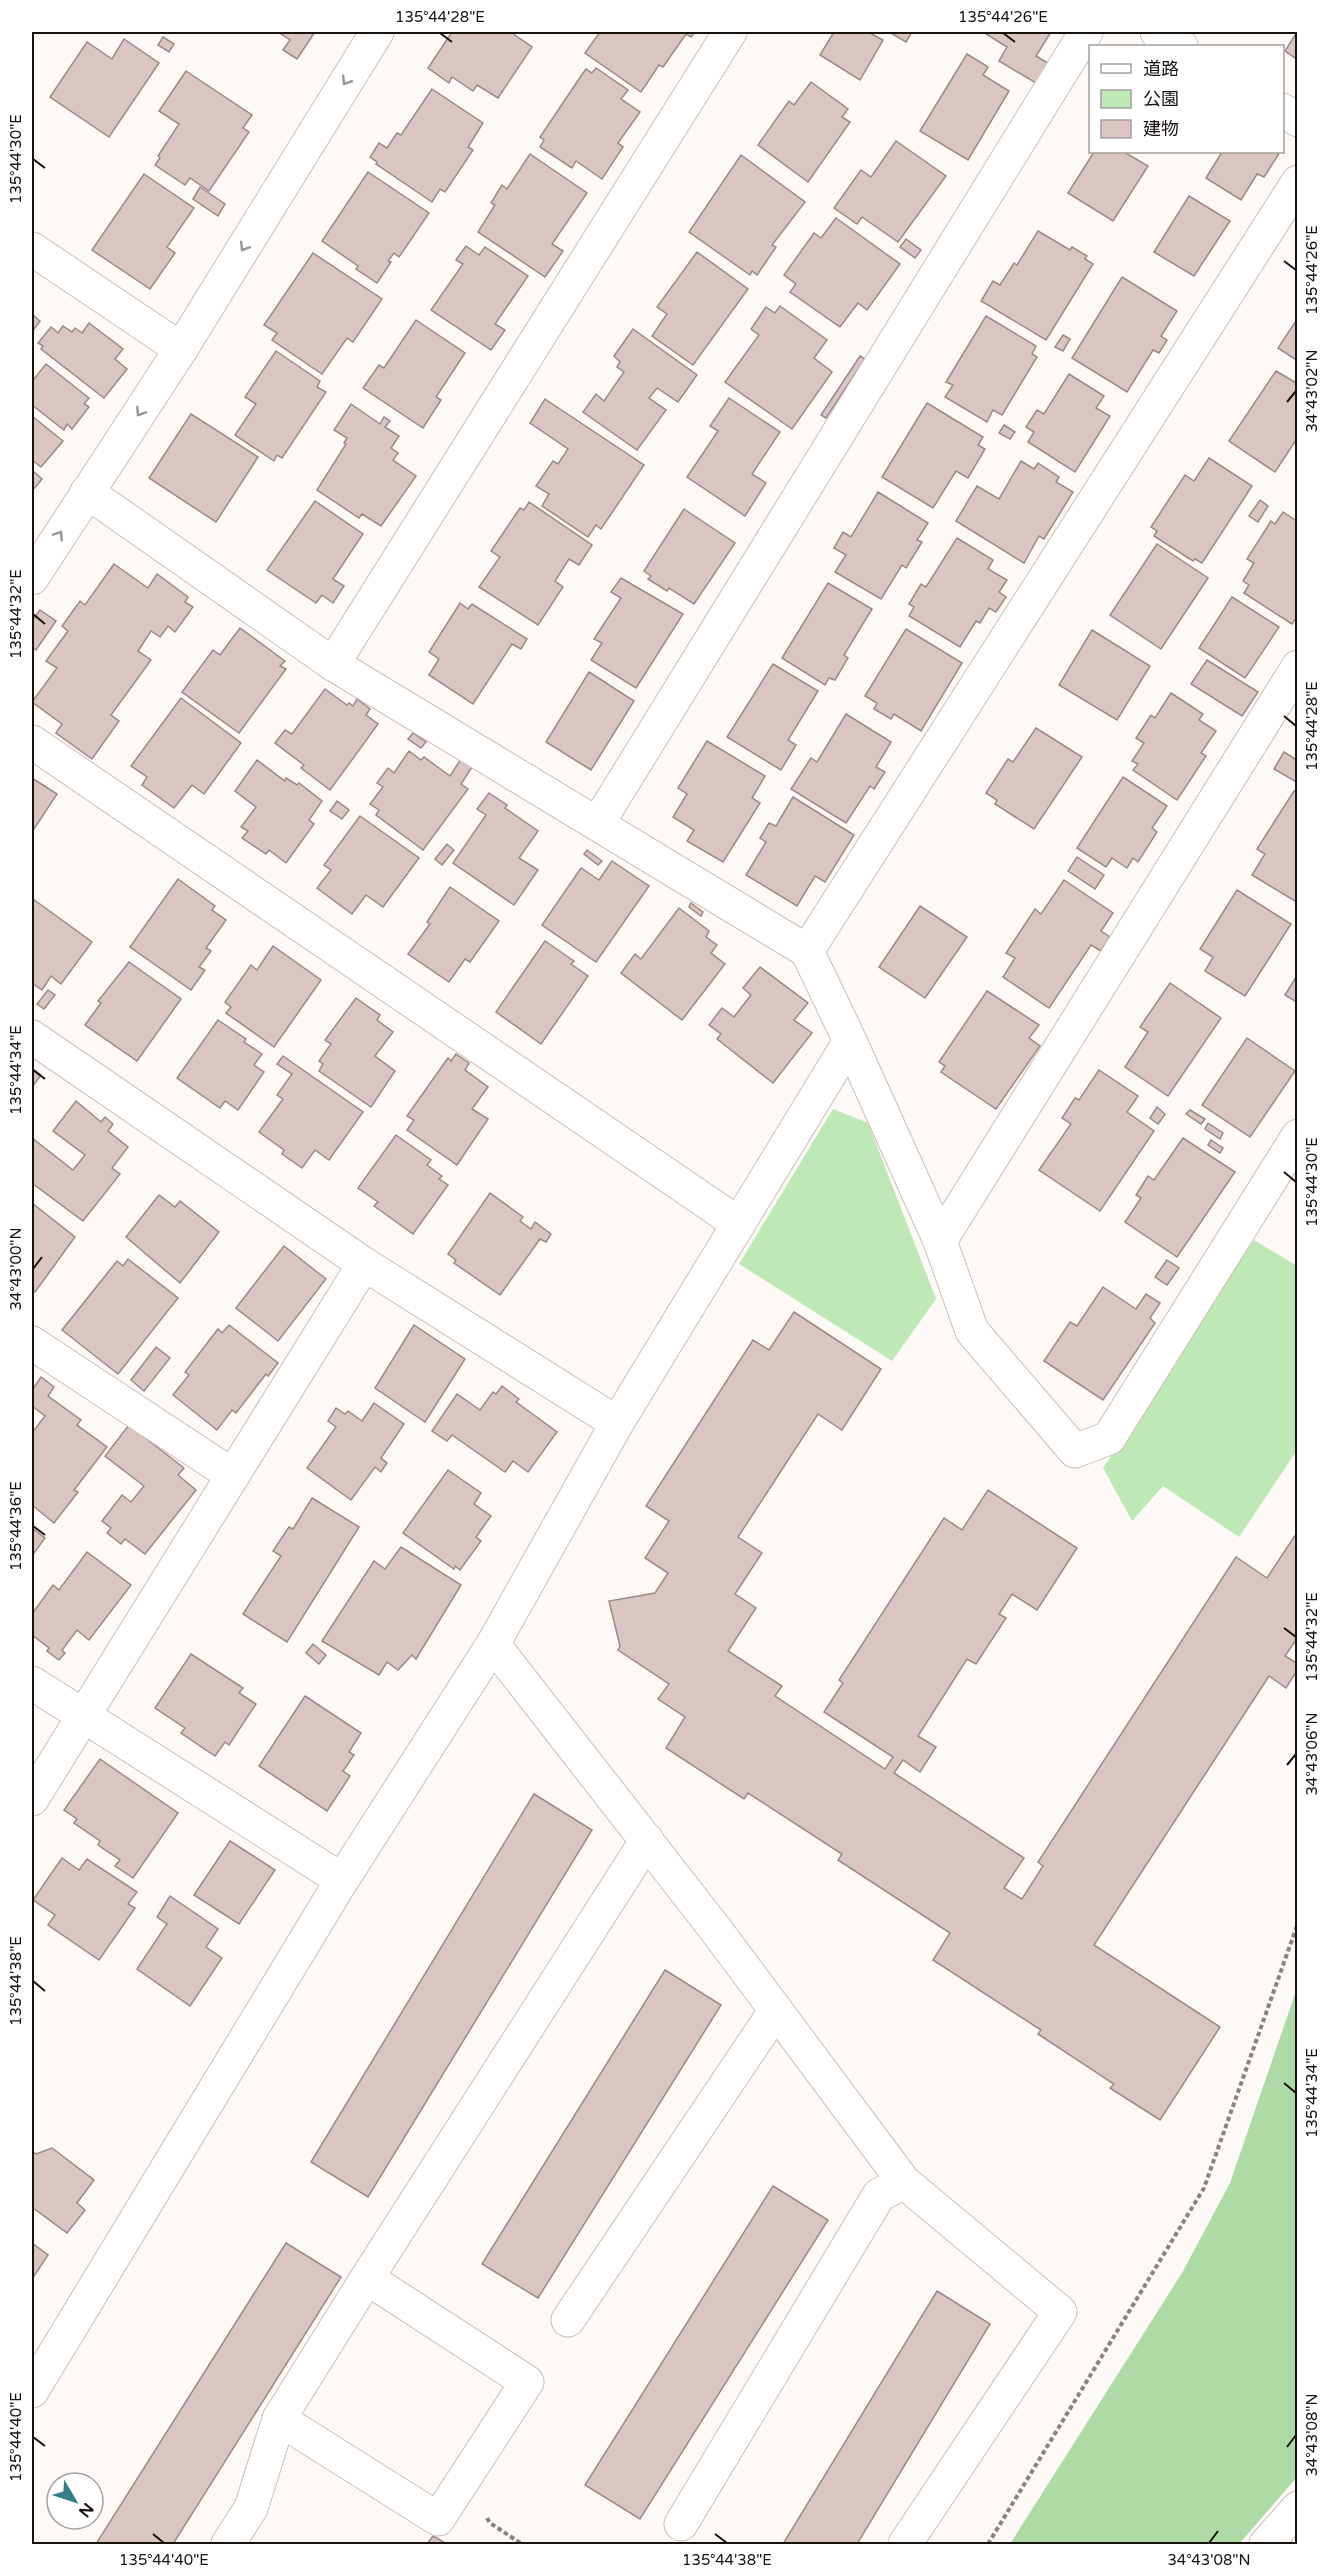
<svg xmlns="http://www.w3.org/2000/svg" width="1329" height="2576" font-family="'Varela Round','Noto Sans JP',sans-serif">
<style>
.green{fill:#bee8b5}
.forest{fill:#aedaa5}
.building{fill:#dac5c2;stroke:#9c8986;stroke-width:1.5}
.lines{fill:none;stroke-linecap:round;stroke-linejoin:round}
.street-casing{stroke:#cfbeb5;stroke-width:35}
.secondary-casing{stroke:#cfbeb5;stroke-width:35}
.path{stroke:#888380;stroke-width:4;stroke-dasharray:4.5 3;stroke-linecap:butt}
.street{stroke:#fff;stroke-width:33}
.secondary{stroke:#fff;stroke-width:33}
.oneway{stroke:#979493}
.ticks{fill:none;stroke:#18120f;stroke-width:2}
.neatline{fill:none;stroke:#18120f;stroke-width:2}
.ticks-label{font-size:15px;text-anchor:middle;fill:#18120f}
</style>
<rect width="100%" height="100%" fill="#fdf9f7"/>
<g class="green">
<polygon points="833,1109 868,1123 936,1299 892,1361 739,1264"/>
<polygon points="1254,1240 1297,1266 1297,1450 1239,1537 1163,1486 1132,1521 1103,1468"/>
</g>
<polygon class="forest" points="1297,1988 1297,2477 1239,2544 1010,2544 1182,2273 1230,2183"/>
<g class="building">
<polygon points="278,32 315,32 297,59 283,50 290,40"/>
<polygon points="452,32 513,32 512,33 532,47 498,98 477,85 473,91 452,77 449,83 428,68"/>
<polygon points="600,32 695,32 691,37 686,34 663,67 659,65 641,92 585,53"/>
<polygon points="834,32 868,32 883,40 860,80 820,55"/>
<polygon points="889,32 912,32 906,42"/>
<polygon points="983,32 1051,32 1036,56 1048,63 1036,83 999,61 1007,47"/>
<polygon points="1297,32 1298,32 1298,60 1285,51"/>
<polygon points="163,37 174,44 169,52 158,45"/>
<polygon points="124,39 159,63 109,137 50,97 87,42 112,59"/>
<polygon points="967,54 988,67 983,75 1009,91 968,160 920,131"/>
<polygon points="596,68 628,90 621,99 640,112 618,143 623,147 602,179 576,161 572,168 540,147 544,140 540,137 583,73 586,69 592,73"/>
<polygon points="186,71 252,115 243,128 249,132 209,191 190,178 185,185 155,165 160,158 158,156 179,124 159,111"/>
<polygon points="811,82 848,109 842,117 850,122 808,182 758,145 789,101 794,105"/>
<polygon points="432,89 483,123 468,147 473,150 445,192 440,189 432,202 376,164 377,162 370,157 379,143 387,148 397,133 401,135"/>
<polygon points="896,141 946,176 898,242 862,217 857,224 834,208 861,170 871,177"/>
<polygon points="1094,152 1124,152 1148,166 1113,221 1068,193"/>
<polygon points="1222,152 1280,152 1264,177 1257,174 1241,200 1206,178"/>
<polygon points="530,154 587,193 552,244 563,251 545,277 478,232 495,205 491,203 502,185 507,189"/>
<polygon points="741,155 805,202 772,245 776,247 757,275 752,271 750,275 689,232"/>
<polygon points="368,172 429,213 399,257 394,253 388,261 391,262 377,283 356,269 358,266 322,241"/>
<polygon points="144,174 194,208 167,247 175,253 150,289 92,250"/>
<polygon points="200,187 225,204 218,216 193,199"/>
<polygon points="1189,196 1230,221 1194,276 1154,252"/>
<polygon points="836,218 900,264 867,310 858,303 840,327 790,292 796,284 784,275 814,233 821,238"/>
<polygon points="1038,231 1070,250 1072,247 1087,256 1085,259 1093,264 1046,340 981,301 993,281 1000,285 1014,263 1017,265"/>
<polygon points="906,239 921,250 915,258 900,247"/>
<polygon points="466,246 479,255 485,247 528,276 495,324 505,330 491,350 431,310 463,264 456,260"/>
<polygon points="697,252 748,289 693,365 652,336 667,314 657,307"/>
<polygon points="313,253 382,299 353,342 347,338 322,374 272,340 277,333 264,325"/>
<polygon points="1122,277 1177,311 1161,336 1167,340 1159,353 1153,350 1127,392 1072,358"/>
<polygon points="780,306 827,340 814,358 832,372 792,429 725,382 759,335 751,329 766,307 775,313"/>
<polygon points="32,314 40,321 32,332"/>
<polygon points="986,316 1036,346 1032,354 1037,357 1002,415 993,410 987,422 945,397 953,385 946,382"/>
<polygon points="1298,318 1298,361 1278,348"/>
<polygon points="416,320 465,353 436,397 441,400 423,428 363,388 379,365 384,368"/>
<polygon points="89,323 123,349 115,359 127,369 104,398 41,349 43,346 38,343 51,327 58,333 63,326 72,332 75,328 82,333"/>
<polygon points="633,329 697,375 678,402 657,388 649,398 666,410 637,450 583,412 596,394 604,401 624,372 617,367 620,362 614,356"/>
<polygon points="1063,335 1070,339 1063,351 1055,347"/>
<polygon points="276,351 320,381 317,387 326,392 282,458 277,455 274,461 235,435 256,404 245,397"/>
<polygon points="860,356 865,359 826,418 821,415"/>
<polygon points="46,364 89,398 84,404 89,407 72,429 67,424 64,430 32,405 32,377 34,379"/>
<polygon points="1276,371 1298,384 1298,437 1275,472 1229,441"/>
<polygon points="1069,374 1104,396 1096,408 1110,416 1075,472 1028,442 1034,432 1026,427 1037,410 1044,414"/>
<polygon points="729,398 780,432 752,474 766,483 745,516 687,477 718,431 710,426"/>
<polygon points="545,399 644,465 601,529 596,525 588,537 542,506 549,494 536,486 553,461 558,464 568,449 530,423"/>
<polygon points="927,403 983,437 978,445 985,449 968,478 956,471 933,508 882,477"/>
<polygon points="351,404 380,424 384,417 390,421 385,427 399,436 391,448 398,453 393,460 416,476 381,526 362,514 359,518 317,490 346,444 344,443 347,438 334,430"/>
<polygon points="191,414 258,457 216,522 149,478"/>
<polygon points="32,416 63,441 41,467 32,460"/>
<polygon points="1004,425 1015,432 1010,439 999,433"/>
<polygon points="1209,458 1252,486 1202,563 1195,559 1193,561 1154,536 1157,531 1151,527 1185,475 1194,481"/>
<polygon points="1021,461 1034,469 1038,463 1059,477 1056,482 1073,492 1044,539 1039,536 1024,563 956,521 977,486 999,499"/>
<polygon points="32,470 42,479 32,491"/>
<polygon points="878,492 928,523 917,540 922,542 906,568 902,565 881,599 835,572 846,555 834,548 843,532 851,537"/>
<polygon points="1260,500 1268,506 1258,522 1249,516"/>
<polygon points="315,501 363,534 333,579 344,586 333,603 322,595 316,603 267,570"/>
<polygon points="529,502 592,545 579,565 569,559 555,581 563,587 538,625 479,587 500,557 491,551 520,508 524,510"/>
<polygon points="684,509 735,543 694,604 669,588 667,591 648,579 651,576 644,571"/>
<polygon points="1283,512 1298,522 1298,615 1292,624 1244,593 1249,585 1243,581 1254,563 1247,559 1271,521 1275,524"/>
<polygon points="957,538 993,560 988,569 1007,580 999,592 1006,597 996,612 989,608 980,623 976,621 960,647 909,616 914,607 909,604 921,584 926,587"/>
<polygon points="1157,544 1208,578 1161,649 1110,615"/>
<polygon points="114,564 148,588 157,574 188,597 185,602 193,607 175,632 168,626 160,637 151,631 138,651 151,660 111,715 119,721 92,759 56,733 62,724 32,702 57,668 46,661 68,631 62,626 80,601 85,605"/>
<polygon points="621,578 683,614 636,688 591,660 602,643 594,639 621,598 611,592"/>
<polygon points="828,583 872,609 844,655 848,658 835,680 829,678 825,685 782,658"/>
<polygon points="1232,597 1279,627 1245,678 1199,648"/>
<polygon points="460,603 468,609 472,604 527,639 521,649 512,644 473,704 429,675 439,659 429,652"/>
<polygon points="40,610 56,621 36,650 32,647 32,621"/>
<polygon points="240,628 285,661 280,666 286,669 239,733 182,692 213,650 220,655"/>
<polygon points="906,629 962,663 921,731 894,714 891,719 874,709 877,703 865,696"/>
<polygon points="1092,630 1150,666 1117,720 1059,685"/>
<polygon points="1207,660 1258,692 1242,716 1191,684"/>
<polygon points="773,664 818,691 788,740 796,745 781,770 727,737"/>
<polygon points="589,672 634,701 591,770 546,742"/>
<polygon points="325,689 347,705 349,703 353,706 357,699 370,709 366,715 378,724 330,790 301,768 304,765 275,743 285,730 292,734"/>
<polygon points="1171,693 1203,714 1199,720 1216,731 1201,753 1206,756 1177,800 1133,770 1138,764 1132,761 1144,743 1136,738 1151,715 1155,718"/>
<polygon points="181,698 241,743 204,794 192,785 174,808 142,785 147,777 131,766"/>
<polygon points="846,714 891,742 876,767 885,772 874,789 870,786 846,823 791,789 811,758 817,762"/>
<polygon points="1036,728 1082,757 1034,829 995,804 997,800 986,793 1008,759 1013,762"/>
<polygon points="413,733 426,742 421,748 408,739"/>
<polygon points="707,741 765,776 752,798 760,803 723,862 687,841 694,830 673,817 687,794 678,788"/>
<polygon points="409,751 421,760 424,757 450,776 461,759 472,767 461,784 468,789 423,850 376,815 379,810 370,804 383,787 377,783 388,768 394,773"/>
<polygon points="1284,752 1298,761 1298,783 1274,769"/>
<polygon points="257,760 285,781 286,778 297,785 299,783 322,801 309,820 314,824 286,863 269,850 266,854 242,838 248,831 241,827 256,807 235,791"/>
<polygon points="1123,777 1167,806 1152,828 1157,832 1138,862 1133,858 1127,868 1112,858 1106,867 1077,848"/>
<polygon points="32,778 57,794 32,832"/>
<polygon points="1294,791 1298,793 1298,897 1295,901 1252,875 1265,854 1257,849"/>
<polygon points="489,793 507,805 505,808 538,831 519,858 538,870 514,905 453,863 486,815 477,809"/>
<polygon points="793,797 854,835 825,882 815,876 797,906 746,875 766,842 760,838 769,823 776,826"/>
<polygon points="337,801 349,810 342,819 330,811"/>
<polygon points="360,816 419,858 383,907 366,895 352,914 317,888 331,870 324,865"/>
<polygon points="447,844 454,850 442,865 435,859"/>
<polygon points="587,850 602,861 598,865 584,854"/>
<polygon points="1077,857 1104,875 1095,889 1068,871"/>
<polygon points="612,861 649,886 596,962 542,925 581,868 599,880"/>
<polygon points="178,879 215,906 212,910 226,920 206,948 211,951 199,967 205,970 191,990 130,947"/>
<polygon points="1064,880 1113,913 1101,931 1110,937 1101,951 1091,945 1049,1008 1003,977 1015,958 1006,953 1035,909 1041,914"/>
<polygon points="450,887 499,921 470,962 465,959 449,982 408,954 430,924 427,922"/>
<polygon points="1237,890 1291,924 1245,996 1205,971 1213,957 1200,949"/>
<polygon points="33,899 92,942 61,984 51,976 42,990 32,983"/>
<polygon points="691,903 703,912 701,916 689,907"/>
<polygon points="920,906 967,937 925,998 879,967"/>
<polygon points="679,908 709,931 706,937 717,945 711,953 725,964 682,1020 621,973 635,954 641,959"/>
<polygon points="545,941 574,961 571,964 588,976 541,1044 496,1012"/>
<polygon points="273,946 321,980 274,1047 226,1013 231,1007 225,1002 251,965 257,970"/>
<polygon points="129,962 181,999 137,1061 85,1025 101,1003 98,1001"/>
<polygon points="760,967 808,1003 794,1020 812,1033 773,1083 717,1039 721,1034 709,1025 722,1008 734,1017 751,995 743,988"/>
<polygon points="1298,974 1298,1003 1285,995"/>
<polygon points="1170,983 1221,1018 1168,1096 1125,1067 1148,1032 1140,1027"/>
<polygon points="48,990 55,995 44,1009 37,1004"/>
<polygon points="987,991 1039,1025 1029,1038 1040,1046 996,1109 941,1072 945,1066 939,1062"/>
<polygon points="356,998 380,1015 377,1020 393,1032 375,1056 395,1071 371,1107 319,1071 323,1064 319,1061 331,1044 325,1040"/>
<polygon points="218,1020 246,1039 244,1042 262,1054 254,1065 264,1072 238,1110 225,1101 220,1108 177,1078"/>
<polygon points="1247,1038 1295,1071 1250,1137 1202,1105"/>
<polygon points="456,1054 469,1063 465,1070 488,1087 472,1109 488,1119 457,1165 407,1130 414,1120 407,1116 448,1058 451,1061"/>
<polygon points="283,1056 363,1112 329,1160 315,1150 302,1168 282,1154 284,1150 259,1132 283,1099 277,1095 292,1074 277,1064"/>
<polygon points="32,1068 41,1075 32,1087"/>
<polygon points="1099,1070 1138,1096 1127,1112 1154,1131 1100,1211 1039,1170 1071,1124 1062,1118 1075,1098 1079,1100"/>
<polygon points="76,1101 101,1122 105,1117 113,1124 108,1131 128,1147 112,1168 120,1174 83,1221 32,1183 32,1138 73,1170 85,1155 53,1131"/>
<polygon points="1157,1107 1165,1114 1158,1124 1150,1118"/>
<polygon points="1190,1110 1205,1119 1201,1124 1186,1114"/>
<polygon points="1208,1123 1223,1133 1220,1139 1205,1129"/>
<polygon points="396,1135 431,1160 427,1165 442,1176 439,1179 448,1185 413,1234 374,1206 378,1202 358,1188"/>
<polygon points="1183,1138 1235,1172 1177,1257 1125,1222 1141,1198 1136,1195 1148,1176 1154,1180"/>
<polygon points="1211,1140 1223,1148 1220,1153 1208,1145"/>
<polygon points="490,1193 523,1217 520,1221 531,1229 535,1222 551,1234 546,1242 540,1239 500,1295 454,1263 456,1260 448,1254"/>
<polygon points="159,1195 175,1207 180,1201 219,1232 180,1283 126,1237"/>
<polygon points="32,1203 75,1237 35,1292 32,1290"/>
<polygon points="284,1246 326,1279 278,1341 236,1308"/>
<polygon points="128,1259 178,1298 118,1374 62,1330 117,1261 123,1266"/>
<polygon points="1167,1260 1179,1268 1167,1285 1155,1277"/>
<polygon points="1103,1287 1136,1309 1146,1294 1160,1303 1150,1318 1155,1323 1103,1400 1044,1361 1070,1322 1077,1326"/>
<polygon points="794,1312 881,1369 842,1430 818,1414 738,1537 762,1553 735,1594 756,1608 728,1651 782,1686 775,1696 885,1769 893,1757 824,1712 843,1683 839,1680 944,1518 962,1530 988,1490 1077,1548 1037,1610 1012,1594 999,1614 1006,1618 976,1664 967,1659 918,1736 936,1747 920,1772 903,1760 894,1773 1024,1858 1004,1888 1022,1899 1043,1866 1038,1862 1236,1557 1267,1578 1298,1531 1298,1637 1285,1656 1298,1664 1298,1669 1286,1688 1269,1676 1094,1945 1220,2027 1160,2120 1110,2088 1114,2084 1038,2034 1041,2030 933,1960 950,1933 838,1860 842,1854 748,1793 744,1799 666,1748 685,1717 658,1699 669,1684 618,1650 620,1646 609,1601 655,1593 668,1573 645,1558 669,1521 646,1506 753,1340 769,1350"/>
<polygon points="229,1325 278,1363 268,1376 266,1374 236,1413 232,1410 217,1430 173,1395 189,1375 185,1372 218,1329 222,1333"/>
<polygon points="414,1325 465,1359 425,1422 375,1388"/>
<polygon points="156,1347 170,1358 144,1391 131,1380"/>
<polygon points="41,1377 54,1387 48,1396 81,1420 77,1425 107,1447 74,1490 78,1492 54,1523 32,1505 32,1433 45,1416 32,1406 32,1390"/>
<polygon points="502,1386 519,1399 516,1402 557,1432 528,1472 513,1461 505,1472 452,1435 447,1441 432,1431 457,1394 480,1410 493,1392 496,1394"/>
<polygon points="374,1403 404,1424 381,1458 387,1463 381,1472 375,1467 351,1500 307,1468 336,1427 328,1421 336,1408 345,1414 348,1411 362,1421"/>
<polygon points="129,1425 184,1468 178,1475 196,1490 145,1554 125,1539 121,1544 107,1533 111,1528 102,1521 122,1495 131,1502 144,1486 105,1456"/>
<polygon points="448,1470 481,1493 474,1504 491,1516 476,1537 481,1541 460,1570 455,1566 454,1569 403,1533"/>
<polygon points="312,1498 359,1527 287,1642 243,1614 281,1556 273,1551 289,1527 293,1529"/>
<polygon points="32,1528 45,1538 32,1556"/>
<polygon points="401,1547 461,1585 416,1659 412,1655 398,1670 387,1662 379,1675 322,1641 374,1561 385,1569"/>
<polygon points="87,1552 131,1585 89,1640 77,1630 62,1650 65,1653 59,1660 47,1651 49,1648 32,1635 32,1614 53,1585 59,1590"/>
<polygon points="313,1644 326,1655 319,1664 306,1653"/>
<polygon points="191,1654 243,1688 239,1693 256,1704 229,1745 225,1742 215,1756 181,1733 185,1728 155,1708"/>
<polygon points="305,1696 361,1733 349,1752 354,1755 343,1771 350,1776 327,1811 259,1766"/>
<polygon points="100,1759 178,1813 133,1878 115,1866 120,1860 98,1845 100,1841 74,1823 77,1819 64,1810"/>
<polygon points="534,1794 592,1830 368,2197 311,2162"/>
<polygon points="230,1841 275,1870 239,1924 194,1895"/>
<polygon points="62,1858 79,1870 87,1859 137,1892 128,1904 135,1908 99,1960 48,1925 55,1915 33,1900"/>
<polygon points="170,1896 218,1929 206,1947 222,1958 190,2006 137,1969 167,1924 157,1917"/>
<polygon points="665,1970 721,2005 538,2298 482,2264"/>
<polygon points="52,2148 94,2180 77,2203 85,2210 67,2233 32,2207 32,2151 36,2154"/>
<polygon points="773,2186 828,2220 640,2519 585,2485"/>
<polygon points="32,2243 48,2255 32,2279"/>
<polygon points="286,2243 341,2277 173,2544 96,2544"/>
<polygon points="937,2291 990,2324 857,2544 783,2544"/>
<polygon points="433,2536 447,2544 427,2544"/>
</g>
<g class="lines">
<defs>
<g id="street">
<polyline points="1157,32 1181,46"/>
<polyline points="1282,110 1298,120"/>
<polyline points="32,249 181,349"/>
<polyline points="32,578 181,349 377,32"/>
<polyline points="333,664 730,32"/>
<polyline points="32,742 739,1224"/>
<polyline points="598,823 1086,32"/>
<polyline points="807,951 1298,182"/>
<polyline points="32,1037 364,1264 617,1423"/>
<polyline points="940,1241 1298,667"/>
<polyline points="32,1343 232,1475"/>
<polyline points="493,1644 716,1930 904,2182 1060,2312 905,2544"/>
<polyline points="32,1683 342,1880"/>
<polyline points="32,1799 364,1264"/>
<polygon points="367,2278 527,2382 438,2519 279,2419"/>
<polyline points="367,2278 647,1840"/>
<polyline points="568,2320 776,2010"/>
<polyline points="32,2391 342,1880 493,1644 617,1423 850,1041"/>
<polyline points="681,2524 879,2195 904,2182"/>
<polyline points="228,2544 251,2508 279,2419"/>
</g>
<g id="secondary">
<polyline points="87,492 333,664 807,951 850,1041 940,1241 972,1331 1075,1451 1109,1438 1298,1136"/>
<polyline points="1266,2544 1298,2508"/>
</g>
</defs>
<use href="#street" class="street-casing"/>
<use href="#secondary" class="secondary-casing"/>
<g class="path">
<polyline points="487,2518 490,2523 522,2544"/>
<polyline points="988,2544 1204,2188 1298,1923"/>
</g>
<use href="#street" class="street"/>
<use href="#secondary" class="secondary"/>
</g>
<defs><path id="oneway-chevron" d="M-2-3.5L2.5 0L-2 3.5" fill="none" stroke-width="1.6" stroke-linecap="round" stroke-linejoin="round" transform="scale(1.5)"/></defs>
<g class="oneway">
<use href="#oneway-chevron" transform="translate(346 81) rotate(122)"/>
<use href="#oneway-chevron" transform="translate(244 247) rotate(122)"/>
<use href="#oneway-chevron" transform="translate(140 412) rotate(123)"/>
<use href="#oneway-chevron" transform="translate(59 535) rotate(-57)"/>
</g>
<path class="ticks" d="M440,33L452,42M1003,33L1015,42M33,159L45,168M1284,261L1296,270M1287,402L1296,391M33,614L45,624M1284,716L1296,726M33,1070L45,1079M1284,1172L1296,1182M33,1269L42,1257M33,1526L45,1535M1284,1628L1296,1637M1287,1765L1296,1754M33,1981L45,1991M1284,2083L1296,2093M33,2437L45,2446M1287,2447L1296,2435M153,2534L164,2543M715,2534L727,2543M1209,2543L1218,2531"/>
<rect width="1329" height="2576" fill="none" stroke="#ffffff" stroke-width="66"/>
<rect x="1089" y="45" width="195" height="108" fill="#ffffff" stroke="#a3a09f" stroke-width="1.5"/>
<rect x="1101" y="64" width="30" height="9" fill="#ffffff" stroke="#a3a09f" stroke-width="1.5"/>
<text x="1143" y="75" font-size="18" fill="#18120f">道路</text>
<rect x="1101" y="90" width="30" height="18" fill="#bee8b5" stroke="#a3a09f" stroke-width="1.5"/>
<text x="1143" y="105" font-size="18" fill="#18120f">公園</text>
<rect x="1101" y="120" width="30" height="18" fill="#dac5c2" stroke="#a3a09f" stroke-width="1.5"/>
<text x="1143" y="135" font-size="18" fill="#18120f">建物</text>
<g transform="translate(75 2501) rotate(129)"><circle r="28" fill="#ffffff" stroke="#a3a09f" stroke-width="1.5"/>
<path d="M0-4.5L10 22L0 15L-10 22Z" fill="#367e87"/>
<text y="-9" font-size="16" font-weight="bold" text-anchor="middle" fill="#18120f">N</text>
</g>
<rect x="33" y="33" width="1263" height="2510" class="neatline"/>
<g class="ticks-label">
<text x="440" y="22">135°44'28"E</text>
<text x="1003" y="22">135°44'26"E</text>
<text transform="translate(16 159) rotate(-90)" y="5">135°44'30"E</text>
<text transform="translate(1312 270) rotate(-90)" y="5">135°44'26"E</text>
<text transform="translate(1312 391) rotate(-90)" y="5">34°43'02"N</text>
<text transform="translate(16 614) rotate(-90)" y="5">135°44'32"E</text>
<text transform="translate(1312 726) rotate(-90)" y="5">135°44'28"E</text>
<text transform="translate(16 1070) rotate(-90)" y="5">135°44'34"E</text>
<text transform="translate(1312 1182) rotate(-90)" y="5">135°44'30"E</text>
<text transform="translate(16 1269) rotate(-90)" y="5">34°43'00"N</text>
<text transform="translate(16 1526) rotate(-90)" y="5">135°44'36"E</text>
<text transform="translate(1312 1637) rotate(-90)" y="5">135°44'32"E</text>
<text transform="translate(1312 1754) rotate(-90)" y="5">34°43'06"N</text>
<text transform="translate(16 1981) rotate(-90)" y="5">135°44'38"E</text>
<text transform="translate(1312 2093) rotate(-90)" y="5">135°44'34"E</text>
<text transform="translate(1312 2435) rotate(-90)" y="5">34°43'08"N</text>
<text transform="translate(16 2437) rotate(-90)" y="5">135°44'40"E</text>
<text x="164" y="2565">135°44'40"E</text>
<text x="727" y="2565">135°44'38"E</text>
<text x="1209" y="2565">34°43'08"N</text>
</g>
</svg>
